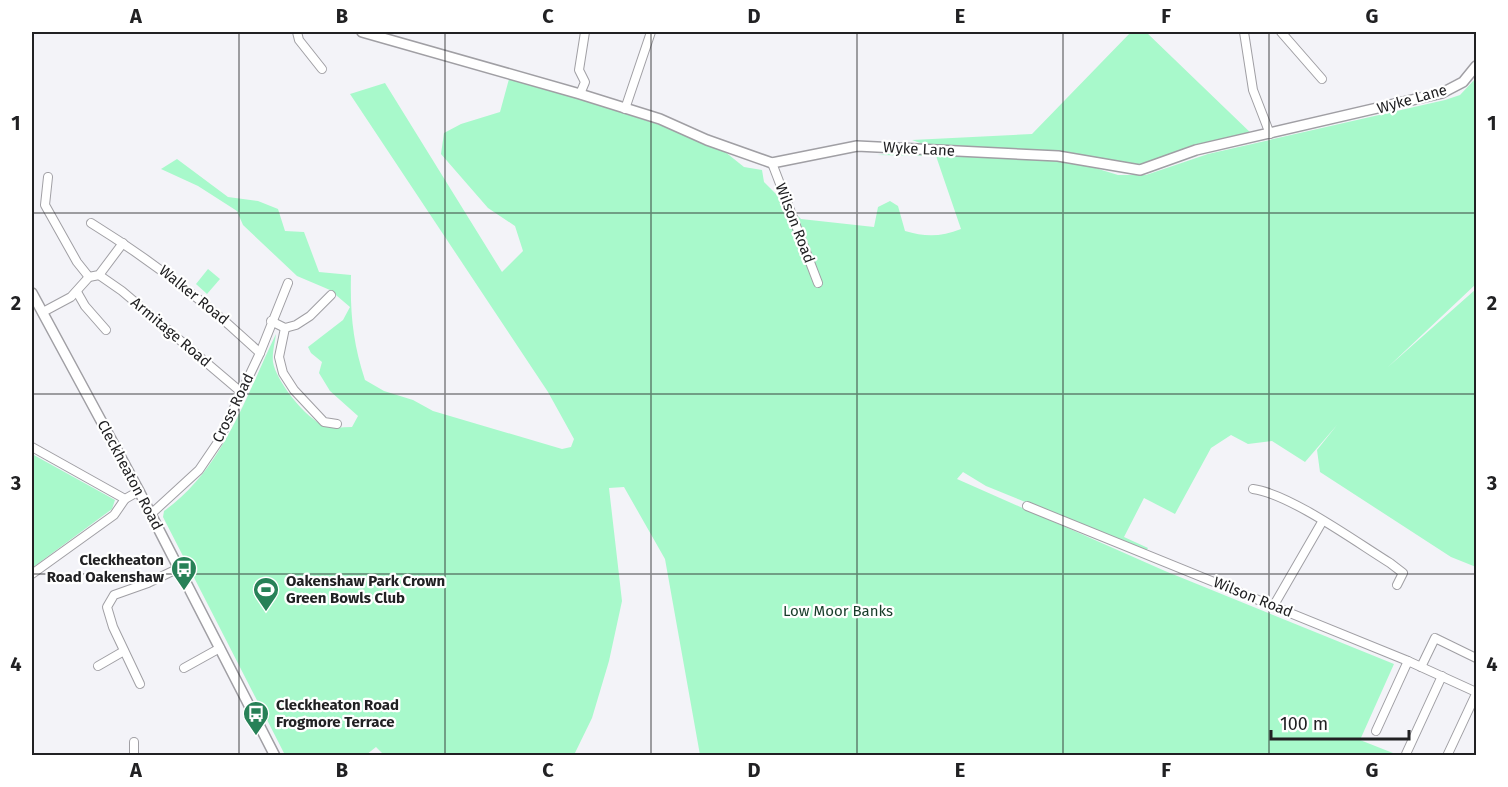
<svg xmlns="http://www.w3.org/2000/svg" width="1508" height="787" font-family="'Fira Sans',sans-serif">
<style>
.green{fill:#a8f9cb}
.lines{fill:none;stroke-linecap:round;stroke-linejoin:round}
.minor-casing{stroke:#a09fa4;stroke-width:10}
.tertiary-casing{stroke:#a09fa4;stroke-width:12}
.minor{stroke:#fff;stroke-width:8}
.tertiary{stroke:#fff;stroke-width:9}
.grid{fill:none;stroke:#212123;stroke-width:1.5;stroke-opacity:0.55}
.labels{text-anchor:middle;stroke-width:4.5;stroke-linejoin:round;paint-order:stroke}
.street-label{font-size:15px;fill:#212123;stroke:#fff}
.poi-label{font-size:15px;font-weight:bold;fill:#212123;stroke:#fff;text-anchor:start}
.park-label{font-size:15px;fill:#173c29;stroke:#fff}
.neatline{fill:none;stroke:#212123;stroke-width:2}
.grid-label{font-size:20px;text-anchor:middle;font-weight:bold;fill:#212123}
</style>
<rect width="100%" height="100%" fill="#f3f3f8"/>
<g class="green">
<path d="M1131,32H1146L1255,137L1140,170L1069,160L1118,175H1146L1208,154L1445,100L1460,95L1476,78V284L1388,367L1476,289V567L1451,557L1320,472L1317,450L1337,425L1305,462L1272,441L1248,444L1231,435L1211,448L1175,514L1144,498L1124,537L1148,548L1146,551L986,486L963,472L957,479L1165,571L1394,664L1360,740L1398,755H700L665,559L624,487L609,488L622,601L609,661L592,718L574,755L385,756L376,747L366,755H285L163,517L164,511C223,469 246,396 276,334C275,342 272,353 273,362C276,381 306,419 325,426C334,429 343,427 352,427L358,416L330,391L319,373L322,362L311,353L308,347L343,320L350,307L330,290L297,276L243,225L237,211L198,186L161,169L177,159L228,197L258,201L278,209L285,231L304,232L319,272L351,275C350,314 353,343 365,380L384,391L413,400L433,411L562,449L571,447L574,439L548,392L350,94L385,83L502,272L523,251L515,226L488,208L441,154L444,133L461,124L500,112L509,79L550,89L669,128L724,151L744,167L762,170L764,182L801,219L874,227L878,207L890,201L898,206L905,231C925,237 941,237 961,229L936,156L877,155L940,150L912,140L1032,134Z"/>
<polygon points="208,269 220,279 207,294 196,284"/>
<polygon points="32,454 115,500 112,509 32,568"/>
</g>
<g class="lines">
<defs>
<g id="minor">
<polyline points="297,32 299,40 322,69"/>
<polyline points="1244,32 1253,90 1270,134"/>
<polyline points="1281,32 1322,79"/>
<polyline points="580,94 585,82 579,70 585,32"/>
<polyline points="625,109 651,32"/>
<polyline points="772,163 818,283"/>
<polyline points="48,177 45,205 77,262 89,277"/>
<path d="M91,223C154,262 206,302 260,353"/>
<polyline points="99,275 122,291 241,392"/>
<polyline points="77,292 85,306 106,330"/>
<polyline points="43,312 71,297 89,277 99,275 123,243"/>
<polyline points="271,321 285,328 296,325 310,316 331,295"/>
<polyline points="285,328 279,357 283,373 294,390 324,422 337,424"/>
<polyline points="32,447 125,499 139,491"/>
<path d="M1253,489C1290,494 1356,542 1390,563L1403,573L1397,585"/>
<polyline points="1027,506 1408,661 1476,692"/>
<polyline points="151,514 199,470 218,442 260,353 288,283"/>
<polyline points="32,574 114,515 125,499"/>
<polyline points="1274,605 1322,522"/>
<polyline points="98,666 124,651"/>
<polyline points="1421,667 1435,638 1476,658"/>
<polyline points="184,668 220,648"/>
<polyline points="140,684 113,627 107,607 114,595 148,583 179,568"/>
<polyline points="1376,731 1408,661"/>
<polyline points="1406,754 1442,676"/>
<polyline points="134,756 134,742"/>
<polyline points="1447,756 1476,694"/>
</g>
<g id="tertiary">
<polyline points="362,32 580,94 660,119 707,140 772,163 857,146 1058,156 1140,170 1196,150 1442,93 1463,82 1476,66"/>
<polyline points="32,293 139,491 275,756"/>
</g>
</defs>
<use href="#minor" class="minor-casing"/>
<use href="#tertiary" class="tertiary-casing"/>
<use href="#minor" class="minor"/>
<use href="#tertiary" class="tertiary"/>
</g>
<path class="grid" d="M239,32V756M445,32V756M651,32V756M857,32V756M1063,32V756M1269,32V756M32,213H1476M32,394H1476M32,574H1476"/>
<defs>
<symbol id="bus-pin" viewBox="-11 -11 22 30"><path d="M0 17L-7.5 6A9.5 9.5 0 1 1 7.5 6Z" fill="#278157" stroke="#fff"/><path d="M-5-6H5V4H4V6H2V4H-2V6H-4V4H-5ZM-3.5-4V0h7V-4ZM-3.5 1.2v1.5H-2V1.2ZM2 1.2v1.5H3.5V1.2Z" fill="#fff"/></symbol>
<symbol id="stadium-pin" viewBox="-11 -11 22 30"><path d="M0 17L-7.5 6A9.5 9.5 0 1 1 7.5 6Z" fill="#278157" stroke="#fff"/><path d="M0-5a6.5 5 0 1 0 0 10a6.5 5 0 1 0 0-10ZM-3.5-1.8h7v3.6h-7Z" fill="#fff"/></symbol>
</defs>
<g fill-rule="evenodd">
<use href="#bus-pin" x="169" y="554" width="30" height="40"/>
<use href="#stadium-pin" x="251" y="575" width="30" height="40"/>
<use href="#bus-pin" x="241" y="699" width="30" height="40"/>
</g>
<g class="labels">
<g class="street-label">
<text transform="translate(1412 99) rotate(-16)" y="5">Wyke Lane</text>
<text transform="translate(919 149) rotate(3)" y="5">Wyke Lane</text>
<text transform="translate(795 223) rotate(69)" y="5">Wilson Road</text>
<text transform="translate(194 295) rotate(39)" y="5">Walker Road</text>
<text transform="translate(171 332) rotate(40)" y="5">Armitage Road</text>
<text transform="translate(233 408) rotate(-64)" y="5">Cross Road</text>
<text transform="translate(130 475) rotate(62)" y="5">Cleckheaton Road</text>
<text transform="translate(1253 597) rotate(22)" y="5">Wilson Road</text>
</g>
<g class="poi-label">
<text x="164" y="565" text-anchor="end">Cleckheaton<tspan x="164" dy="17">Road Oakenshaw</tspan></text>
<text x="286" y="586">Oakenshaw Park Crown<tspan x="286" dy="17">Green Bowls Club</tspan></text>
<text x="276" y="710">Cleckheaton Road<tspan x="276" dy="17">Frogmore Terrace</tspan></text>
</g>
<g class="park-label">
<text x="838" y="616">Low Moor Banks</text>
</g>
</g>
<rect width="1508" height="787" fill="none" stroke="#ffffff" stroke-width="66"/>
<path d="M1271 730v9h138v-9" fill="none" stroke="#212123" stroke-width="3"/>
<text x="1280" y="730" font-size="18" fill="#212123" stroke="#ffffff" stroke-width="4.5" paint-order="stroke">100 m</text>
<rect x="33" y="33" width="1442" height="721" class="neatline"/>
<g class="grid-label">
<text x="136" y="23">A</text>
<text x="342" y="23">B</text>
<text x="548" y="23">C</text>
<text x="754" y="23">D</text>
<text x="960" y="23">E</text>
<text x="1166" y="23">F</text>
<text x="1372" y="23">G</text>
<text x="16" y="130">1</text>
<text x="1492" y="130">1</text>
<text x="16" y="310">2</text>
<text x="1492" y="310">2</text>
<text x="16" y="490">3</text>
<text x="1492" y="490">3</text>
<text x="16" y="671">4</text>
<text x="1492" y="671">4</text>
<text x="136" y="777">A</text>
<text x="342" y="777">B</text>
<text x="548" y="777">C</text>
<text x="754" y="777">D</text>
<text x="960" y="777">E</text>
<text x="1166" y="777">F</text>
<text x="1372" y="777">G</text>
</g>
</svg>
